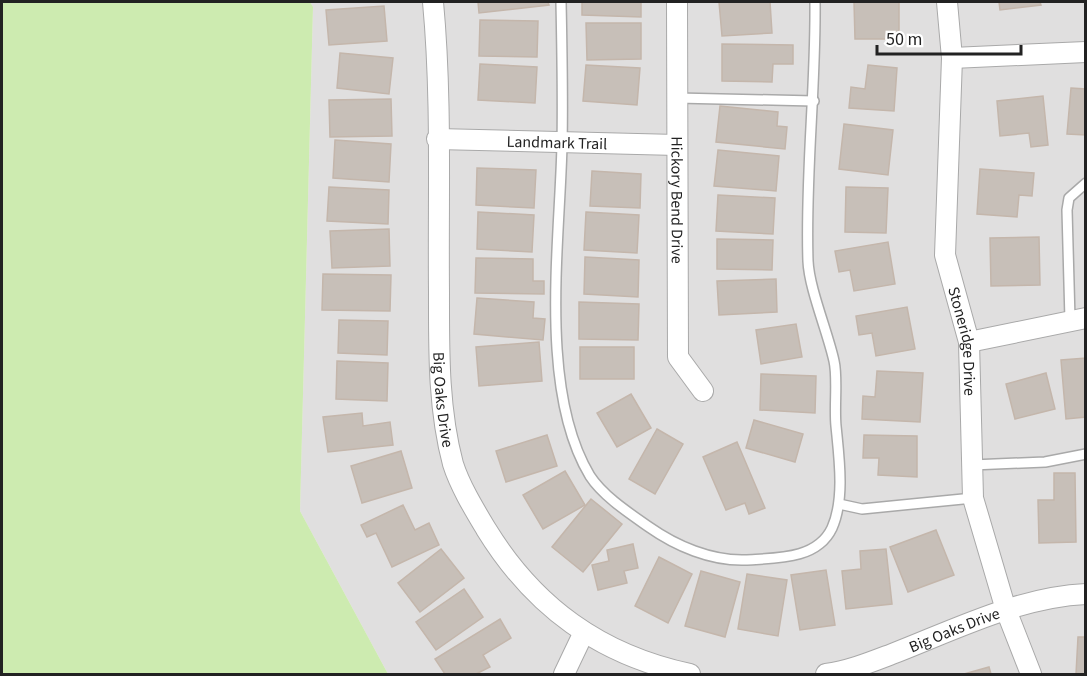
<svg xmlns="http://www.w3.org/2000/svg" width="1087" height="676" font-family="'Source Sans 3',sans-serif">
<style>
.residential{fill:#e0dfdf}
.grass{fill:#cdebb0}
.building{fill:#c7bfb8;stroke:#c4b6ab;stroke-width:1.5}
.lines{fill:none;stroke-linecap:round;stroke-linejoin:round}
.lane-casing{stroke:#a9a9a9;stroke-width:12}
.street-casing{stroke:#a9a9a9;stroke-width:22}
.lane{stroke:#fff;stroke-width:9}
.street{stroke:#fff;stroke-width:20}
.labels{text-anchor:middle;stroke-width:4.5;stroke-linejoin:round;paint-order:stroke}
.street-label{font-size:16px;fill:#222;stroke:#fff}
</style>
<rect width="100%" height="100%" fill="#f2efe9"/>
<polygon class="residential" points="310,2 1085,2 1085,674 388,674 300,511 313,8"/>
<polygon class="grass" points="2,2 310,2 313,7 300,511 388,674 2,674"/>
<g class="building">
<polygon points="478,2 548,2 549,5 479,13"/>
<polygon points="582,2 641,2 641,17 582,15"/>
<polygon points="719,2 770,2 772,33 722,36"/>
<polygon points="854,2 899,2 899,39 855,39"/>
<polygon points="999,2 1040,2 1041,5 1000,10"/>
<polygon points="384,6 387,41 329,45 326,10"/>
<polygon points="480,20 538,21 537,57 479,56"/>
<polygon points="586,23 641,23 641,59 587,60"/>
<polygon points="722,44 793,45 793,64 773,64 772,82 722,81"/>
<polygon points="340,53 393,58 389,94 337,88"/>
<polygon points="480,64 537,67 535,103 478,100"/>
<polygon points="586,65 640,68 637,105 583,101"/>
<polygon points="868,65 897,68 894,111 849,108 851,87 865,89"/>
<polygon points="1071,88 1086,89 1086,135 1067,134"/>
<polygon points="1043,96 1048,145 1031,147 1029,133 1000,136 997,101"/>
<polygon points="391,99 392,136 330,137 329,100"/>
<polygon points="720,106 778,112 777,126 787,127 785,149 716,142"/>
<polygon points="844,124 893,130 888,175 839,169"/>
<polygon points="335,140 391,144 389,182 333,178"/>
<polygon points="718,150 779,156 776,191 714,186"/>
<polygon points="477,168 536,170 534,208 476,205"/>
<polygon points="980,169 1034,173 1032,196 1019,195 1017,217 977,214"/>
<polygon points="592,171 641,174 640,208 590,206"/>
<polygon points="329,187 389,190 388,224 327,221"/>
<polygon points="846,187 888,188 886,233 845,232"/>
<polygon points="718,195 775,198 773,234 716,231"/>
<polygon points="478,212 534,215 532,252 477,249"/>
<polygon points="586,212 639,215 637,253 584,250"/>
<polygon points="389,229 390,266 332,268 330,231"/>
<polygon points="1039,237 1040,285 991,286 990,238"/>
<polygon points="717,239 773,240 772,270 717,269"/>
<polygon points="888,242 895,284 854,291 850,270 839,272 835,251"/>
<polygon points="585,257 639,260 638,297 584,294"/>
<polygon points="476,258 533,259 533,281 544,281 544,294 475,293"/>
<polygon points="323,274 391,275 390,311 322,310"/>
<polygon points="776,279 777,312 719,315 717,281"/>
<polygon points="477,298 534,302 533,318 545,319 543,340 474,334"/>
<polygon points="579,302 639,304 638,340 579,339"/>
<polygon points="907,307 915,349 876,356 872,333 859,335 856,316"/>
<polygon points="339,320 388,321 387,355 338,353"/>
<polygon points="796,324 802,357 761,364 756,330"/>
<polygon points="539,342 542,381 479,386 476,347"/>
<rect x="580" y="347" width="54" height="32"/>
<polygon points="1086,358 1086,417 1066,419 1061,360"/>
<polygon points="337,361 388,363 387,401 336,399"/>
<polygon points="877,371 923,373 920,422 862,419 863,396 875,397"/>
<polygon points="1046,373 1055,409 1015,419 1006,384"/>
<polygon points="761,374 816,376 815,413 760,410"/>
<polygon points="631,394 651,428 617,447 597,413"/>
<polygon points="362,413 363,426 390,422 393,445 328,452 323,417"/>
<polygon points="754,420 803,434 795,462 746,448"/>
<polygon points="657,429 683,444 655,494 629,479"/>
<polygon points="547,435 557,466 506,482 496,451"/>
<polygon points="864,435 917,436 917,477 878,475 879,458 863,458"/>
<polygon points="737,442 765,508 749,514 745,503 726,510 703,457"/>
<polygon points="401,451 412,488 362,503 351,466"/>
<polygon points="565,471 585,505 543,529 523,495"/>
<polygon points="1054,473 1075,473 1076,542 1039,543 1038,500 1054,500"/>
<polygon points="591,499 622,524 583,572 552,547"/>
<polygon points="403,505 415,530 429,523 439,545 392,567 376,533 367,537 361,525"/>
<polygon points="936,530 954,575 908,592 890,547"/>
<polygon points="633,544 638,568 624,571 627,583 598,590 592,565 609,561 607,550"/>
<polygon points="441,549 464,578 420,612 398,583"/>
<polygon points="886,549 892,604 846,609 842,571 861,569 860,551"/>
<polygon points="659,557 692,574 668,623 635,606"/>
<polygon points="826,570 835,625 800,630 791,575"/>
<polygon points="701,571 740,582 725,637 685,626"/>
<polygon points="747,574 787,580 778,636 738,629"/>
<polygon points="464,589 483,617 436,650 416,622"/>
<polygon points="500,619 511,638 483,655 490,667 476,674 445,674 435,659"/>
<polygon points="1078,637 1086,637 1086,674 1076,674"/>
<polygon points="989,667 991,674 964,674"/>
</g>
<g class="lines">
<defs>
<g id="lane">
<path d="M561,2C562,49 563,97 562,144C560,242 538,390 590,476C603,496 629,513 649,527C676,546 711,561 745,560C775,558 817,560 832,528C845,499 839,457 836,426C834,406 838,378 834,361C828,333 809,288 808,261C805,175 816,88 815,2"/>
<polyline points="677,98 814,101"/>
<polyline points="1070,320 1067,210 1069,198 1086,183"/>
<polyline points="972,465 1045,462 1086,454"/>
<polyline points="839,504 862,509 973,498"/>
</g>
<g id="street">
<path id="s1" d="M433,2C442,98 438,196 439,292C439,349 438,408 453,464C460,486 474,509 486,529C534,607 600,655 690,674"/>
<path id="s2" d="M677,2L678,357L703,391"/>
<path id="s3" d="M947,2L952,58L945,255L969,342L973,498L1006,610L1031,674"/>
<polyline points="952,58 1086,52"/>
<path id="s4" d="M437,139L677,145"/>
<polyline points="969,342 1086,318"/>
<polyline points="564,674 584,632"/>
<path id="s5" d="M826,674C849,671 871,662 892,654C954,630 1019,597 1086,594"/>
</g>
</defs>
<use href="#lane" class="lane-casing"/>
<use href="#street" class="street-casing"/>
<use href="#lane" class="lane"/>
<use href="#street" class="street"/>
</g>
<g class="labels">
<g class="street-label">
<text dy="6" stroke="none"><textPath href="#s4" startOffset="120">Landmark Trail</textPath></text>
<text dy="6" stroke="none"><textPath href="#s2" startOffset="198">Hickory Bend Drive</textPath></text>
<text dy="6" stroke="none"><textPath href="#s3" startOffset="342">Stoneridge Drive</textPath></text>
<text dy="6" stroke="none"><textPath href="#s1" startOffset="398">Big Oaks Drive</textPath></text>
<text dy="6" stroke="none"><textPath href="#s5" startOffset="136">Big Oaks Drive</textPath></text>
</g>
</g>
<rect width="1087" height="676" fill="none" stroke="#222222" stroke-width="6"/>
<path d="M877 45v9h144v-9" fill="none" stroke="#222222" stroke-width="3"/>
<text x="886" y="45" font-size="18" fill="#222222" stroke="#ffffff" stroke-width="4.5" paint-order="stroke">50 m</text>
</svg>
